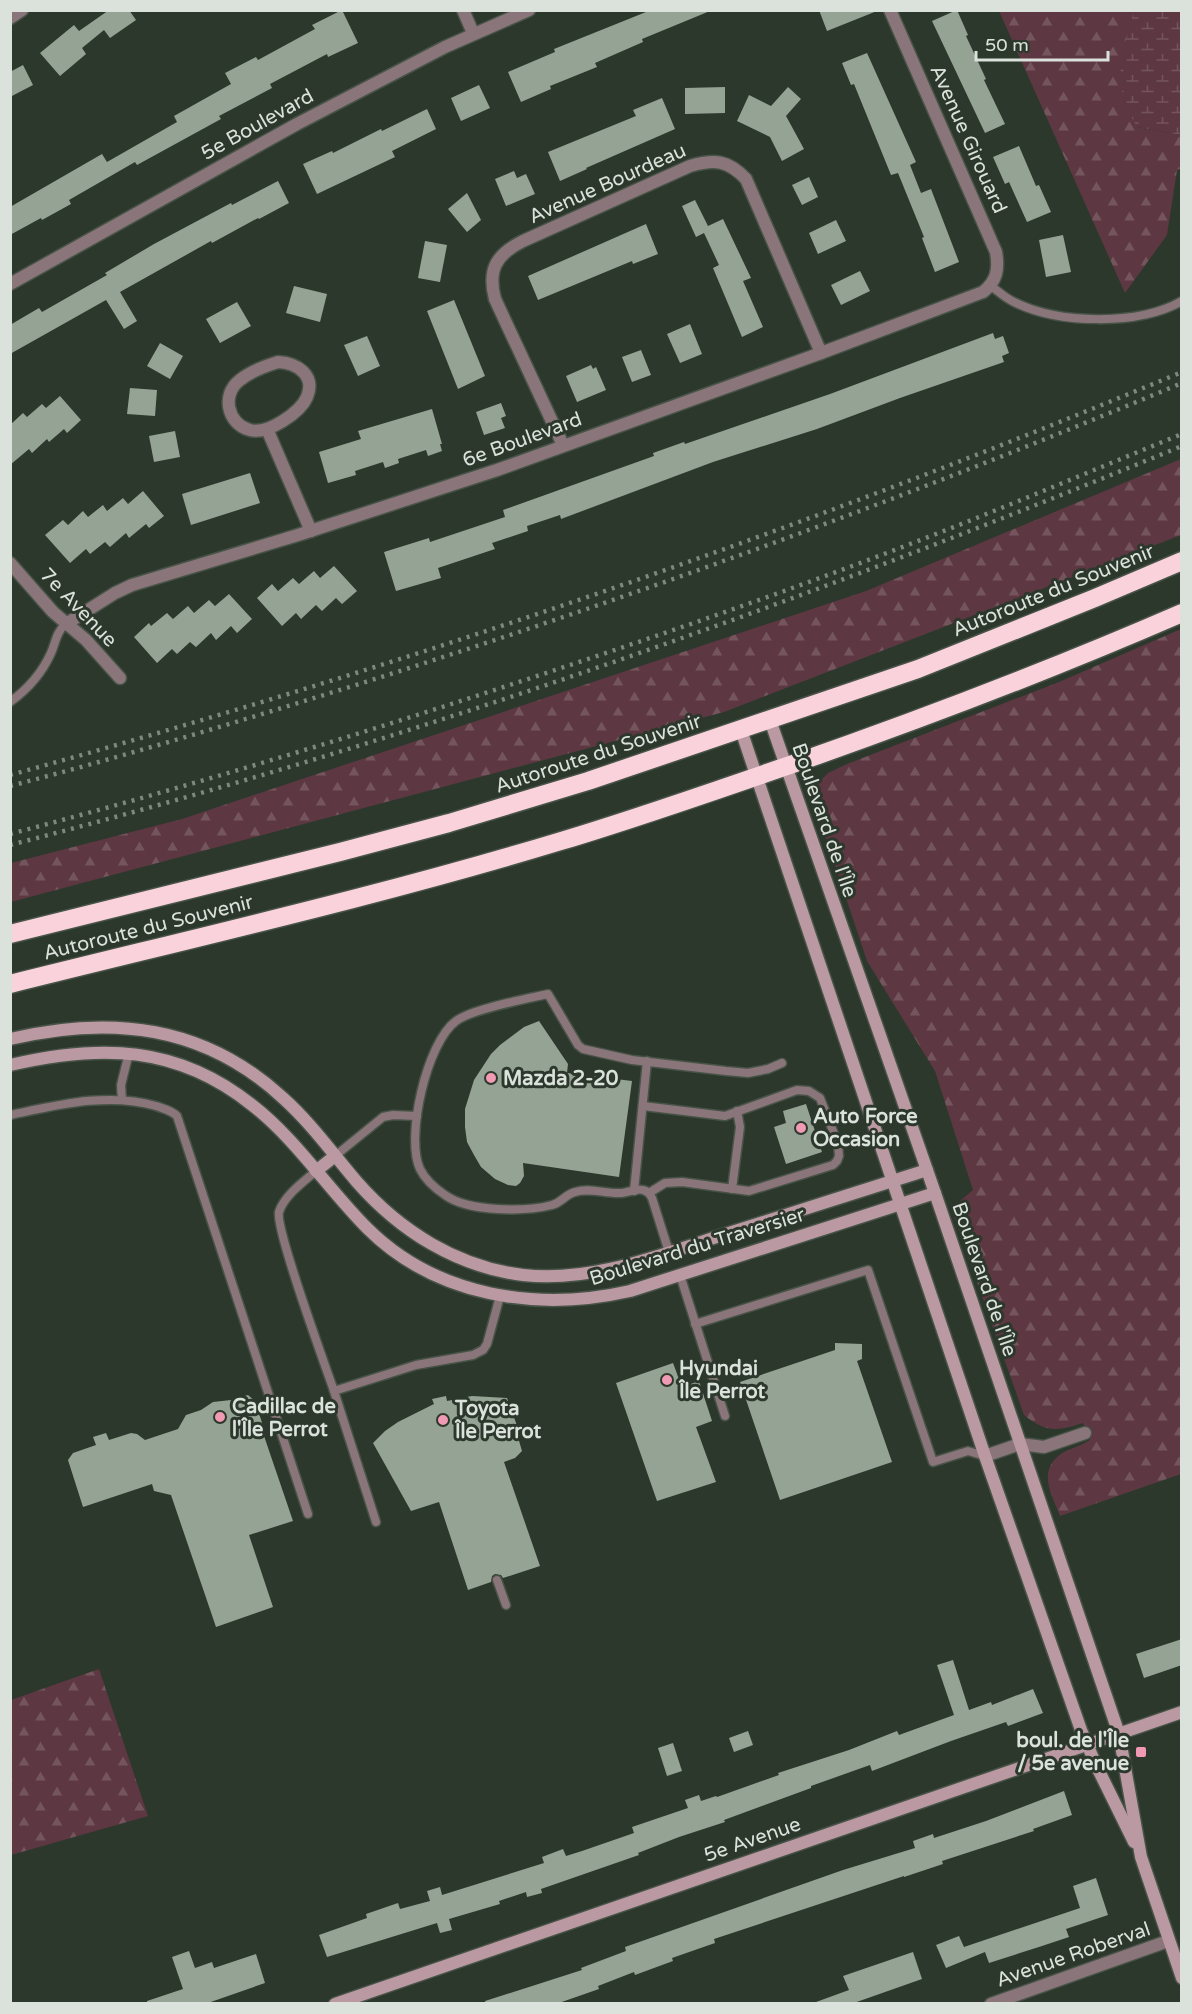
<svg xmlns="http://www.w3.org/2000/svg" width="1192" height="2014" font-family="'Varela Round',sans-serif">
<style>
.forest{fill:url(#forest-firs)}
.wetland{fill:url(#wetland-marsh)}
.building{fill:#95a394}
.lines{fill:none;stroke-linecap:round;stroke-linejoin:round}
.lane-casing{stroke:#485348;stroke-width:11}
.street-casing{stroke:#485348;stroke-width:15}
.secondary-casing{stroke:#485348;stroke-width:15}
.highway-casing{stroke:#485348;stroke-width:21}
.lane{stroke:#8a757a;stroke-width:8}
.street{stroke:#8a757a;stroke-width:12}
.secondary{stroke:#ba99a2;stroke-width:12}
.highway{stroke:#fad2dc;stroke-width:18}
.rail{stroke:#7f887f;stroke-width:4.5;stroke-dasharray:3 6;stroke-linecap:butt}
.poi-dot{fill:#f19ab4;stroke:#2c382c;stroke-width:2}
.labels{text-anchor:middle;stroke-width:6;stroke-linejoin:round;paint-order:stroke}
.street-label{font-size:20px;fill:#dbe2db;stroke:#2c382c}
.poi-label{font-size:20px;font-weight:bold;fill:#dbe2db;stroke:#2c382c;text-anchor:start}
</style>
<defs>
<pattern id="forest-firs" width="22" height="20" patternUnits="userSpaceOnUse" patternTransform="scale(1.5)"><rect width="22" height="20" fill="#5d3742"/><path d="M5 1l3.5 6h-7zM16 11l3.5 6h-7z" fill="#74545d"/></pattern>
<pattern id="wetland-marsh" width="20" height="14" patternUnits="userSpaceOnUse" patternTransform="scale(1.5)"><rect width="20" height="14" fill="#5d3742"/><path d="M1 5h8M5 5V1M11 12h8M15 12V8" fill="none" stroke="#74545d"/></pattern>
</defs>
<rect width="100%" height="100%" fill="#2c382c"/>
<g class="forest">
<polygon points="999,11 1134,11 1133,15 1137,127 1181,135 1182,168 1177,170 1167,235 1125,293"/>
<polygon points="1181,459 1181,535 724,712 11,902 11,863 182,819 866,591"/>
<path d="M1181,629V1474L1060,1516C1051,1493 1036,1469 1064,1452C1072,1448 1082,1445 1090,1440L1083,1423C1058,1431 1046,1433 1024,1415L954,1217L960,1201L973,1190L935,1071L867,961L816,808L814,794L819,782L828,773L847,764L1059,682Z"/>
<polygon points="99,1669 148,1816 11,1855 11,1700"/>
</g>
<polygon class="wetland" points="1134,11 1181,11 1181,135 1137,127 1123,102 1120,63"/>
<g class="building">
<polygon points="109,10 129,10 136,20 110,38 104,30 82,48 86,54 60,76 40,53 74,25 79,31"/>
<polygon points="342,10 358,43 328,57 327,54 270,84 272,88 219,116 221,119 137,165 135,162 69,200 71,204 42,220 41,218 10,235 10,207 102,154 107,162 177,122 174,116 231,84 225,73 256,57 258,60 315,29 312,25"/>
<polygon points="651,10 710,11 642,39 643,42 595,63 597,67 550,86 551,89 521,102 508,72 555,52 554,49"/>
<polygon points="819,10 877,10 877,11 827,31"/>
<polygon points="957,10 968,35 966,36 986,79 984,80 1005,124 985,133 932,21"/>
<polygon points="867,53 916,162 910,165 921,193 931,189 959,262 935,272 922,238 924,237 898,173 891,175 854,84 851,85 842,63"/>
<polygon points="23,65 33,85 10,97 10,72"/>
<polygon points="479,85 490,108 461,121 451,98"/>
<polygon points="725,87 725,113 685,114 685,88"/>
<polygon points="788,87 801,99 786,116 804,149 782,161 770,137 737,121 749,95 771,106"/>
<polygon points="662,98 675,129 586,168 587,169 560,181 548,152 636,116 633,110"/>
<polygon points="427,109 436,129 392,151 395,157 317,194 303,164 332,151 333,153 381,129 382,131"/>
<polygon points="1019,146 1036,186 1039,185 1051,212 1027,222 1009,182 1005,184 993,157"/>
<polygon points="514,171 517,178 526,174 535,194 506,206 495,179"/>
<polygon points="809,177 818,197 802,205 792,185"/>
<polygon points="278,181 289,203 259,219 258,218 212,243 211,241 120,292 137,321 124,329 106,300 10,354 10,325 39,308 42,312 107,275 105,273 154,244 231,203 232,205"/>
<polygon points="467,193 481,220 467,232 448,209"/>
<polygon points="695,200 708,226 723,219 751,278 743,281 763,327 742,337 713,268 719,265 704,233 696,237 682,206"/>
<polygon points="836,220 846,241 818,254 809,233"/>
<polygon points="646,224 658,254 633,264 632,261 538,300 528,276"/>
<polygon points="1063,235 1071,272 1046,277 1039,240"/>
<polygon points="425,241 447,245 440,282 418,278"/>
<polygon points="860,271 870,291 841,305 831,285"/>
<polygon points="294,286 327,294 320,322 286,313"/>
<polygon points="454,300 485,376 458,389 427,311"/>
<polygon points="237,302 251,326 220,343 206,319"/>
<polygon points="690,324 702,354 680,363 667,334"/>
<polygon points="993,333 995,339 1003,336 1009,353 1002,356 1004,362 900,398 817,429 713,462 561,519 560,515 527,526 528,531 492,543 495,549 438,568 441,578 396,591 384,552 429,538 430,542 505,517 503,510 654,456 653,453 684,442 685,444 830,394"/>
<polygon points="367,336 380,366 358,376 344,345"/>
<polygon points="160,343 183,356 170,379 147,366"/>
<polygon points="641,350 651,375 632,382 622,357"/>
<polygon points="591,365 593,369 596,367 606,390 577,402 566,376"/>
<polygon points="130,388 157,390 155,416 127,414"/>
<polygon points="60,396 81,420 67,433 64,429 49,442 47,439 32,453 29,449 10,465 10,425 23,413 27,417 42,404 46,408"/>
<polygon points="501,403 506,416 501,418 505,428 484,435 476,412"/>
<polygon points="432,409 442,444 440,444 442,451 428,456 426,450 398,459 399,463 385,468 383,462 355,471 356,475 328,483 319,452 361,439 358,431"/>
<polygon points="175,431 180,457 154,462 149,436"/>
<polygon points="250,473 260,503 191,525 182,494"/>
<polygon points="143,491 164,516 149,528 146,524 129,538 126,533 110,547 105,542 90,554 86,549 70,563 45,535 63,520 68,525 83,511 88,517 103,505 107,511 123,498 128,504"/>
<polygon points="334,566 357,591 342,604 336,598 322,611 316,605 301,619 296,613 282,626 257,598 272,584 278,591 293,578 299,584 314,571 320,578"/>
<polygon points="229,594 252,619 237,633 231,626 216,640 211,633 196,647 190,642 177,654 172,649 157,663 134,637 149,623 151,626 167,613 173,619 188,606 194,613 209,600 215,606"/>
<polygon points="539,1021 568,1064 567,1073 632,1081 619,1177 523,1163 524,1176 520,1183 516,1186 508,1185 495,1179 481,1167 474,1155 467,1142 465,1127 465,1109 474,1080 491,1054 500,1045 524,1027"/>
<polygon points="806,1104 822,1152 786,1164 774,1127 786,1123 783,1111"/>
<polygon points="835,1343 862,1344 862,1359 857,1361 892,1462 780,1500 740,1382 835,1350"/>
<polygon points="673,1363 682,1387 699,1381 712,1421 696,1427 716,1482 657,1501 616,1383"/>
<polygon points="248,1395 255,1401 265,1432 263,1433 293,1521 249,1535 273,1607 216,1627 171,1495 154,1491 152,1484 83,1507 68,1460 73,1453 96,1445 93,1437 106,1433 109,1440 131,1433 137,1434 145,1440 178,1429 186,1415 201,1410 213,1402 231,1400"/>
<polygon points="446,1396 447,1401 472,1396 507,1398 520,1434 517,1434 522,1451 515,1458 504,1462 540,1566 503,1578 501,1575 495,1574 492,1576 491,1582 468,1590 439,1502 411,1511 373,1443 385,1431 398,1422 434,1404 432,1399"/>
<polygon points="1182,1639 1182,1665 1144,1678 1136,1654"/>
<polygon points="953,1660 969,1710 991,1702 992,1705 1033,1689 1043,1713 1008,1726 1006,1722 951,1741 872,1771 870,1765 811,1786 811,1788 724,1820 725,1822 679,1837 638,1853 639,1855 541,1889 542,1893 527,1897 526,1892 499,1901 500,1904 449,1919 452,1930 440,1933 437,1923 327,1957 319,1935 367,1918 366,1914 398,1903 400,1909 430,1901 427,1891 440,1887 442,1895 544,1863 542,1857 563,1849 566,1856 582,1851 634,1833 632,1827 688,1808 685,1800 699,1795 701,1801 716,1796 717,1797 779,1775 778,1773 849,1750 897,1731 899,1735 954,1715 937,1665"/>
<polygon points="748,1731 753,1745 734,1752 729,1738"/>
<polygon points="673,1743 682,1771 667,1776 658,1748"/>
<polygon points="1064,1791 1072,1815 1033,1829 1034,1831 942,1861 943,1864 904,1877 904,1876 714,1939 715,1943 672,1958 673,1961 635,1975 634,1972 598,1986 599,1989 556,2004 486,2004 485,2001 582,1970 581,1968 626,1951 625,1947 843,1870 915,1848 913,1841 933,1834 934,1838 986,1821"/>
<polygon points="1096,1878 1108,1915 1066,1929 1069,1937 1042,1946 989,1963 985,1952 946,1968 936,1945 959,1936 964,1947 1080,1908 1073,1886"/>
<polygon points="189,1951 195,1968 212,1962 214,1968 256,1954 265,1983 205,2004 147,2004 147,2001 183,1989 172,1957"/>
<polygon points="913,1952 922,1979 851,2004 817,2004 816,2002 849,1990 843,1976"/>
</g>
<g class="lines">
<defs>
<g id="lane">
<path d="M991,286C998,291 1005,298 1014,302C1058,324 1138,326 1182,301"/>
<path d="M10,702C28,689 42,673 51,653C56,642 56,632 66,624"/>
<polyline points="122,1100 121,1085 129,1053"/>
<polyline points="643,1106 725,1116 797,1090 809,1091 820,1098 838,1144 839,1156 837,1161 833,1165 749,1191 682,1182 665,1183 649,1193"/>
<path d="M10,1115C58,1105 108,1092 156,1106C164,1109 171,1110 177,1116L308,1514"/>
<polyline points="335,1156 383,1117 393,1115 417,1116"/>
<path d="M316,1171C303,1182 284,1196 279,1212C275,1228 325,1365 334,1391L416,1365L473,1355L483,1350L487,1344L500,1296"/>
<polyline points="732,1189 740,1127 737,1111"/>
<polyline points="634,1191 647,1061"/>
<path d="M669,1252L652,1198C650,1194 648,1191 643,1190C636,1188 627,1193 620,1193C605,1194 590,1187 575,1192C566,1194 561,1203 552,1205C525,1212 468,1212 445,1195C436,1189 425,1179 420,1169C405,1137 427,1042 456,1021C472,1009 526,999 548,994L578,1045L583,1049L632,1060L726,1071L748,1073L768,1069L782,1063"/>
<polyline points="680,1275 725,1416"/>
<polyline points="695,1324 868,1270 933,1462 968,1451 985,1456"/>
<polyline points="334,1391 376,1522"/>
<polyline points="497,1580 506,1605"/>
</g>
<g id="street">
<polyline points="463,10 473,33"/>
<polyline points="10,18 22,10"/>
<polyline points="10,284 297,124 445,47 529,10"/>
<path d="M278,362C297,363 316,375 307,397C300,413 267,435 250,430C227,424 221,394 240,380C251,371 265,366 278,362Z"/>
<polyline points="267,429 311,531"/>
<path d="M563,445L495,299C487,269 497,254 523,241L690,166C715,159 728,160 746,179L821,353"/>
<polyline points="10,563 53,612 86,640 120,678"/>
<path d="M66,624L115,593L132,585L298,535L497,470L821,353L983,292C997,281 999,269 996,252L890,10"/>
<polyline points="985,1456 1020,1444 1044,1447 1085,1433"/>
<polyline points="991,2004 1168,1941"/>
</g>
<g id="secondary">
<polyline points="770,720 935,1193 1119,1734 1141,1857 1182,1978"/>
<polyline points="741,730 985,1456 1081,1730 1096,1765 1134,1842"/>
<path d="M10,1039C111,1015 204,1025 283,1098C311,1123 333,1154 357,1182C400,1231 457,1267 523,1275C594,1283 665,1253 732,1232C797,1211 862,1191 927,1170"/>
<path d="M10,1065C100,1044 177,1045 252,1105C296,1139 328,1189 367,1228C436,1297 538,1312 630,1291L935,1193"/>
<polyline points="316,1171 335,1156"/>
<polyline points="335,2004 1182,1712"/>
</g>
<g id="highway">
<polyline points="10,934 340,852 449,823 588,781 918,669 1095,598 1182,561"/>
<path d="M10,984C194,938 380,896 561,841C638,818 714,791 790,765C922,719 1053,669 1182,613"/>
</g>
</defs>
<use href="#lane" class="lane-casing"/>
<use href="#street" class="street-casing"/>
<use href="#secondary" class="secondary-casing"/>
<use href="#highway" class="highway-casing"/>
<use href="#lane" class="lane"/>
<use href="#street" class="street"/>
<use href="#secondary" class="secondary"/>
<use href="#highway" class="highway"/>
<g class="rail">
<path d="M10,775C409,665 800,531 1182,372"/>
<path d="M10,786C133,754 254,717 375,679C648,592 917,494 1182,383"/>
<path d="M10,834C207,782 401,722 594,657C722,614 849,569 974,519C1044,491 1113,462 1182,434"/>
<path d="M10,845C410,742 800,603 1182,446"/>
</g>
</g>
<g class="poi-dot">
<circle cx="491" cy="1078" r="6"/>
<circle cx="801" cy="1128" r="6"/>
<circle cx="667" cy="1380" r="6"/>
<circle cx="220" cy="1417" r="6"/>
<circle cx="443" cy="1420" r="6"/>
<rect x="1135" y="1746" width="12" height="12" rx="3"/>
</g>
<g class="labels">
<g class="street-label">
<text transform="translate(257 124) rotate(-29)" y="7">5e Boulevard</text>
<text transform="translate(969 139) rotate(66)" y="7">Avenue Girouard</text>
<text transform="translate(607 183) rotate(-24)" y="7">Avenue Bourdeau</text>
<text transform="translate(522 439) rotate(-20)" y="7">6e Boulevard</text>
<text transform="translate(1053 590) rotate(-22)" y="7">Autoroute du Souvenir</text>
<text transform="translate(79 607) rotate(46)" y="7">7e Avenue</text>
<text transform="translate(598 753) rotate(-18)" y="7">Autoroute du Souvenir</text>
<text transform="translate(825 820) rotate(71)" y="7">Boulevard de l'Île</text>
<text transform="translate(148 927) rotate(-14)" y="7">Autoroute du Souvenir</text>
<text transform="translate(697 1246) rotate(-17)" y="7">Boulevard du Traversier</text>
<text transform="translate(985 1279) rotate(71)" y="7">Boulevard de l'Île</text>
<text transform="translate(752 1839) rotate(-19)" y="7">5e Avenue</text>
<text transform="translate(1073 1954) rotate(-19)" y="7">Avenue Roberval</text>
</g>
<g class="poi-label">
<text x="503" y="1085">Mazda 2-20</text>
<text x="813" y="1123">Auto Force<tspan x="813" dy="23">Occasion</tspan></text>
<text x="679" y="1375">Hyundai<tspan x="679" dy="23">Île Perrot</tspan></text>
<text x="232" y="1413">Cadillac de<tspan x="232" dy="23">l'Île Perrot</tspan></text>
<text x="455" y="1415">Toyota<tspan x="455" dy="23">Île Perrot</tspan></text>
<text x="1129" y="1747" text-anchor="end">boul. de l'Île<tspan x="1129" dy="23">/ 5e avenue</tspan></text>
</g>
</g>
<rect width="1192" height="2014" fill="none" stroke="#dbe2db" stroke-width="24"/>
<path d="M976 51v9h132v-9" fill="none" stroke="#dbe2db" stroke-width="3"/>
<text x="985" y="51" font-size="18" fill="#dbe2db" stroke="#2c382c" stroke-width="4.5" paint-order="stroke">50 m</text>
</svg>
